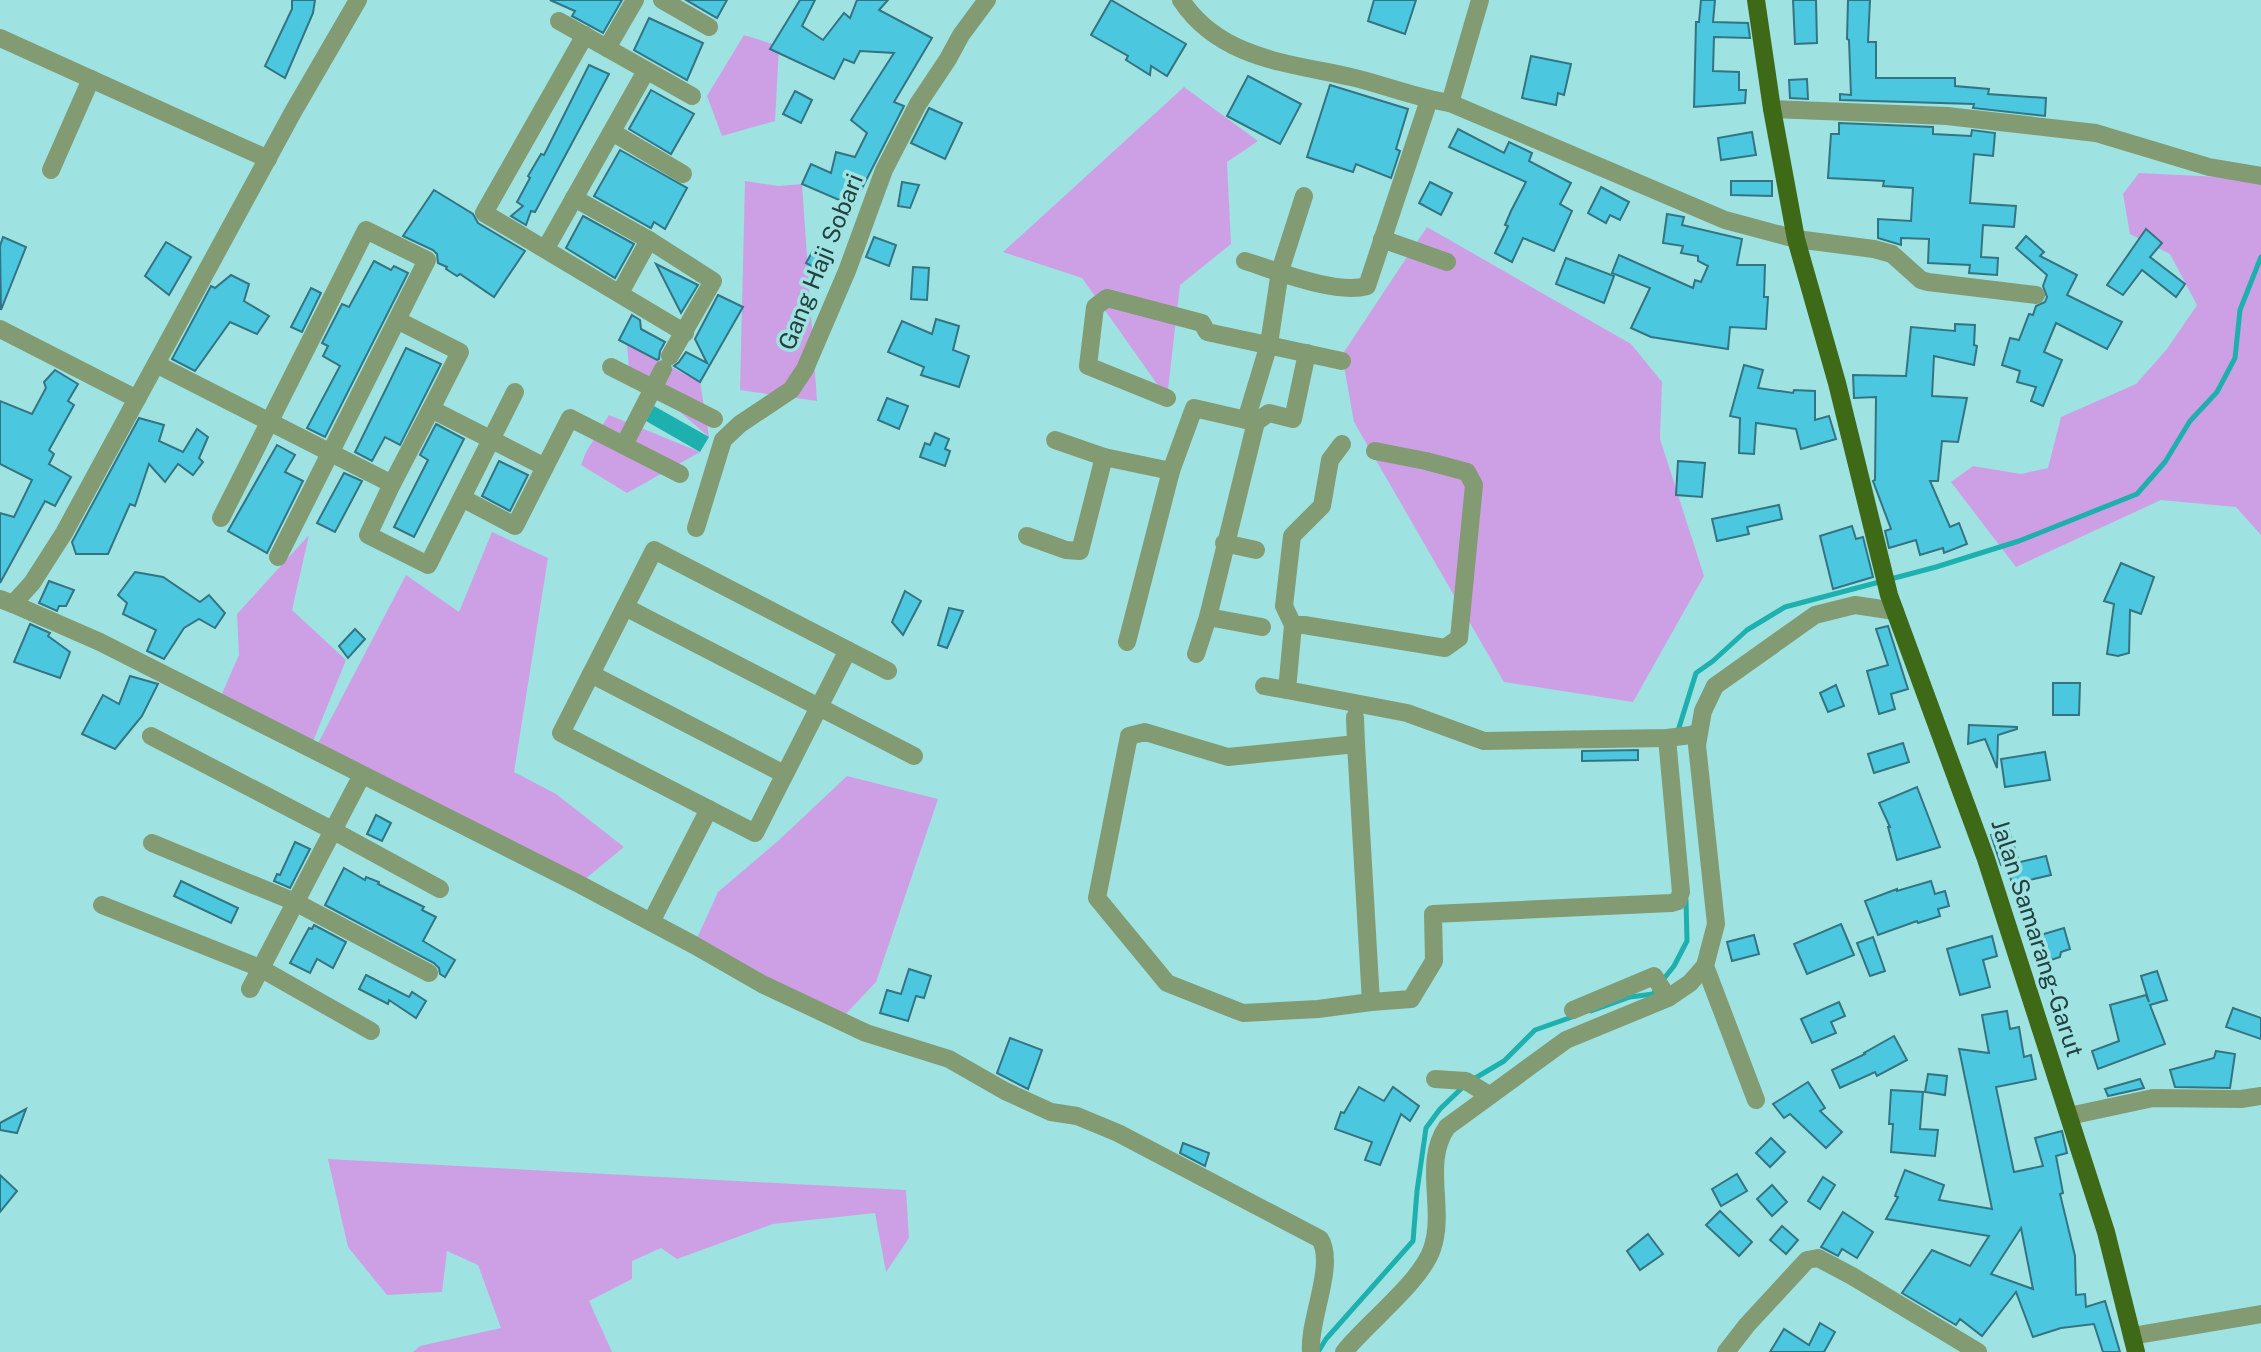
<svg xmlns="http://www.w3.org/2000/svg" width="2261" height="1352" font-family="'Public Sans',sans-serif">
<style>
.green{fill:#cda0e5}
.water{fill:#1db0af}
.lines{fill:none;stroke-linecap:round;stroke-linejoin:round}
.stream{stroke:#1db0af;stroke-width:5}
.building{fill:#4cc7e0;stroke:#337482;stroke-width:2;fill-rule:evenodd}
.minor{stroke:#829b73;stroke-width:18}
.major{stroke:#3e6917;stroke-width:18}
.labels{text-anchor:middle;stroke-width:7;stroke-linejoin:round;paint-order:stroke}
.street-label{font-size:24px;fill:#233f3e;stroke:#9ee3e1}
</style>
<rect width="100%" height="100%" fill="#9ee3e1"/>
<g class="green">
<polygon points="744,35 779,46 775,121 722,136 707,96"/>
<polygon points="1184,87 1258,141 1227,162 1231,244 1180,285 1167,398 1082,278 1003,252"/>
<polygon points="2139,173 2261,179 2261,535 2236,507 2161,500 2016,567 1951,482 1973,466 2021,474 2048,468 2061,417 2136,384 2167,349 2197,305 2170,254 2130,234 2123,194"/>
<polygon points="745,181 778,186 802,184 817,401 740,390"/>
<polygon points="1427,227 1631,344 1662,382 1660,439 1704,576 1633,702 1504,682 1354,422 1342,355"/>
<polygon points="627,344 700,382 709,437 629,368"/>
<polygon points="609,415 700,452 627,493 581,465 586,452"/>
<polygon points="492,532 548,558 514,772 556,794 624,847 579,884 314,751 406,575 459,612"/>
<polygon points="309,535 292,610 346,660 312,744 220,698 239,655 237,614"/>
<polygon points="847,776 938,799 876,982 842,1018 694,945 718,892 778,841"/>
<polygon points="328,1159 906,1190 909,1238 886,1272 875,1213 773,1224 677,1259 661,1248 632,1261 632,1279 589,1301 612,1352 413,1352 420,1346 501,1328 478,1265 447,1251 442,1292 387,1295 348,1247"/>
</g>
<polygon class="water" points="654,406 709,437 700,452 646,421"/>
<g class="lines">
<g class="stream">
<polyline points="1677,734 1696,673 1713,661 1747,630 1785,607 1936,567 2019,541 2137,494 2165,462 2190,421 2217,392 2235,358 2240,310 2261,257"/>
<polyline points="1662,981 1674,966 1687,941 1686,900"/>
<polyline points="1591,1011 1630,997 1653,994 1656,989"/>
<polyline points="1472,1080 1504,1061 1535,1030 1575,1016"/>
<polyline points="1318,1352 1326,1339 1413,1241 1417,1191 1426,1128 1440,1109 1464,1086"/>
</g>
</g>
<g class="building">
<polygon points="292,0 315,0 313,13 285,78 265,66 292,9"/>
<polygon points="550,0 622,0 603,33 572,16 575,11"/>
<polygon points="686,0 727,0 717,18"/>
<polygon points="800,0 815,0 802,26 823,40 844,13 850,18 857,0 888,0 879,10 932,38 894,102 904,106 853,206 802,184 811,164 831,173 836,152 855,157 867,133 851,120 894,53 860,51 854,63 844,59 834,79 770,49"/>
<polygon points="1111,0 1186,44 1167,76 1151,66 1150,75 1126,60 1128,56 1091,35"/>
<polygon points="1374,0 1416,0 1405,34 1368,21"/>
<polygon points="1701,0 1715,0 1713,22 1748,23 1750,38 1714,37 1713,71 1739,72 1739,90 1746,90 1745,103 1694,107 1696,22 1699,22"/>
<polygon points="1793,0 1816,0 1817,43 1795,44"/>
<polygon points="1848,0 1870,0 1868,42 1876,42 1876,78 1955,78 1955,86 1989,89 1988,94 2046,98 2045,116 1973,108 1974,104 1840,100 1840,94 1851,95 1849,40 1847,39"/>
<polygon points="649,18 703,43 687,80 634,50"/>
<polygon points="1531,56 1571,64 1564,95 1558,93 1556,105 1522,98"/>
<polygon points="589,65 609,74 535,212 531,211 526,225 511,216 523,206 517,202 530,178 528,176 541,154 544,155"/>
<polygon points="1248,76 1301,104 1280,144 1227,116"/>
<polygon points="1807,79 1808,99 1790,98 1789,80"/>
<polygon points="1330,85 1408,109 1396,149 1400,151 1391,178 1356,164 1353,172 1307,157"/>
<polygon points="651,90 694,114 671,154 629,129"/>
<polygon points="795,91 812,100 801,123 783,114"/>
<polygon points="929,108 962,123 945,159 911,143"/>
<polygon points="1839,123 1933,127 1933,134 1971,136 1972,130 1995,133 1993,156 1974,154 1970,203 2016,206 2014,227 1983,225 1981,257 1998,258 1997,275 1969,273 1970,265 1928,263 1929,239 1901,238 1901,245 1878,238 1878,219 1911,221 1913,188 1883,186 1884,181 1828,178 1831,134 1839,134"/>
<polygon points="1458,129 1504,153 1509,142 1532,153 1529,161 1571,183 1560,204 1572,211 1554,251 1523,238 1512,262 1495,253 1508,226 1505,225 1511,211 1526,182 1449,147"/>
<polygon points="1752,132 1756,155 1721,160 1718,138"/>
<polygon points="620,150 687,188 665,229 654,222 651,228 594,196"/>
<polygon points="1731,181 1772,181 1772,196 1731,195"/>
<polygon points="902,182 919,185 910,208 898,206"/>
<polygon points="1430,182 1452,193 1441,215 1419,203"/>
<polygon points="1601,187 1629,202 1620,220 1610,215 1606,223 1588,213"/>
<polygon points="434,190 473,214 478,223 525,251 494,297 460,274 457,276 446,269 447,267 438,263 437,254 433,250 403,236"/>
<polygon points="1667,214 1684,217 1682,225 1742,239 1737,265 1765,265 1764,297 1768,297 1766,329 1730,327 1728,349 1651,337 1631,328 1650,288 1612,273 1619,255 1693,288 1695,280 1701,282 1708,266 1698,261 1698,256 1681,253 1683,246 1663,243"/>
<polygon points="583,216 634,244 615,278 566,248"/>
<polygon points="2146,229 2162,243 2150,257 2185,284 2176,297 2142,270 2123,295 2107,285"/>
<polygon points="2026,236 2044,252 2040,256 2077,275 2067,295 2122,322 2107,349 2056,323 2044,352 2062,360 2043,406 2031,401 2036,387 2017,382 2020,371 2002,365 2010,338 2019,340 2029,314 2033,315 2036,306 2045,302 2047,297 2043,286 2047,275 2016,248"/>
<polygon points="3,237 26,247 1,310 0,246"/>
<polygon points="874,237 896,245 889,266 866,257"/>
<polygon points="166,242 191,257 169,295 145,276"/>
<polygon points="815,247 830,255 821,271 806,263"/>
<polygon points="1566,258 1614,276 1604,303 1556,284"/>
<polygon points="374,261 391,270 394,266 408,273 325,437 307,428 340,366 323,356 328,346 322,343 342,304 349,307"/>
<polygon points="656,264 698,285 681,313"/>
<polygon points="913,267 929,268 927,300 911,299"/>
<polygon points="231,275 249,284 244,301 269,316 257,334 230,322 195,371 172,359 211,286 215,288"/>
<polygon points="311,288 321,293 302,332 291,327"/>
<polygon points="718,295 743,307 700,382 674,366 679,362 686,352 707,363 695,339"/>
<polygon points="632,315 640,320 641,329 665,342 660,351 659,359 657,360 619,340"/>
<polygon points="936,319 959,326 953,350 969,356 959,387 921,375 924,367 888,352 902,321 932,334"/>
<polygon points="1955,324 1975,325 1974,345 1977,346 1974,365 1934,356 1932,396 1967,398 1958,442 1942,441 1938,481 1930,481 1950,527 1959,523 1967,544 1944,553 1943,548 1920,555 1916,540 1889,548 1885,531 1891,529 1873,481 1875,480 1876,397 1854,398 1853,375 1906,376 1911,327 1955,331"/>
<polygon points="406,348 441,364 400,445 385,437 372,461 355,452"/>
<polygon points="1744,365 1763,370 1758,388 1793,393 1794,390 1815,391 1815,420 1829,416 1836,439 1801,449 1796,429 1756,423 1754,454 1739,453 1740,418 1730,416"/>
<polygon points="55,370 78,384 68,401 74,405 49,450 54,454 49,464 71,477 55,506 45,501 0,583 0,513 14,517 32,480 0,464 0,401 32,414 46,388 44,382"/>
<polygon points="887,398 908,406 899,429 878,420"/>
<polygon points="139,418 164,425 159,441 183,452 197,429 208,437 199,458 203,462 193,475 178,464 165,482 149,464 135,506 130,504 108,554 76,554 72,542"/>
<polygon points="436,424 464,439 414,537 394,527 428,460 420,455"/>
<polygon points="935,433 949,439 945,449 950,451 945,466 920,457 925,443 930,445"/>
<polygon points="277,445 295,455 285,472 303,481 267,553 228,531"/>
<polygon points="499,461 528,475 510,511 482,496"/>
<polygon points="1678,461 1705,463 1702,497 1676,495"/>
<polygon points="344,473 362,481 335,532 317,523"/>
<polygon points="1779,505 1782,519 1747,527 1749,534 1717,541 1712,519"/>
<polygon points="1852,526 1856,539 1863,537 1873,577 1833,589 1820,536"/>
<polygon points="2121,563 2154,577 2141,614 2130,610 2129,653 2118,656 2107,654 2114,604 2104,601"/>
<polygon points="135,572 163,577 200,602 209,595 225,613 215,628 199,619 184,628 164,659 147,651 156,630 123,614 127,603 118,595"/>
<polygon points="49,581 74,590 66,606 59,606 57,611 39,603"/>
<polygon points="905,591 921,601 903,635 892,622"/>
<polygon points="949,608 963,611 947,648 938,645"/>
<polygon points="30,624 50,633 48,636 70,652 60,678 14,662"/>
<polygon points="1888,626 1908,689 1891,694 1895,709 1879,714 1867,671 1888,665 1876,629"/>
<polygon points="355,629 365,639 348,658 339,646"/>
<polygon points="130,676 158,684 142,716 115,749 82,734 103,695 119,704"/>
<polygon points="2053,683 2080,683 2079,715 2053,715"/>
<polygon points="1836,685 1844,706 1828,712 1820,693"/>
<polygon points="1969,725 2017,727 2017,729 1998,735 1997,768 1985,739 1968,744"/>
<polygon points="1903,743 1909,762 1874,773 1868,754"/>
<polygon points="1638,750 1638,760 1582,761 1582,751"/>
<polygon points="2045,752 2050,780 2005,787 2001,759"/>
<polygon points="1917,787 1940,847 1897,860 1888,827 1890,827 1879,803"/>
<polygon points="376,815 391,823 382,841 367,834"/>
<polygon points="2009,830 2018,859 2001,865 1991,835"/>
<polygon points="295,842 310,849 290,888 274,881 277,874 280,875"/>
<polygon points="2046,856 2051,875 2012,884 2007,865"/>
<polygon points="344,868 365,880 366,877 379,882 378,884 424,907 422,910 436,917 423,941 455,960 445,977 440,974 439,968 434,963 325,905"/>
<polygon points="181,881 238,908 231,923 174,896"/>
<polygon points="1931,881 1935,894 1945,891 1949,906 1938,909 1940,916 1918,923 1917,921 1878,935 1865,901 1897,889 1897,891"/>
<polygon points="1841,924 1854,955 1807,974 1794,944"/>
<polygon points="314,925 346,942 333,968 317,959 310,973 290,963 309,928 312,929"/>
<polygon points="2064,928 2070,949 2061,952 2060,957 2042,963 2034,937"/>
<polygon points="1754,935 1759,954 1732,961 1727,942"/>
<polygon points="1992,936 1997,956 1983,960 1990,987 1960,995 1947,949"/>
<polygon points="1873,937 1885,971 1870,976 1857,943"/>
<polygon points="909,969 931,976 924,998 916,996 908,1021 880,1013 887,990 901,994"/>
<polygon points="2157,971 2167,1000 2150,1005 2165,1044 2098,1069 2092,1051 2119,1041 2110,1005 2146,995 2149,1002 2141,976"/>
<polygon points="366,975 409,997 412,992 426,1001 416,1018 389,1000 388,1004 359,989"/>
<polygon points="1839,1002 1845,1016 1831,1022 1836,1033 1812,1043 1801,1019"/>
<polygon points="2233,1008 2261,1018 2261,1039 2226,1027"/>
<path d="M2007,1011L2010,1029L2019,1027L2024,1057L2031,1055L2036,1079L1996,1087L2014,1172L2043,1166L2035,1138L2062,1131L2067,1153L2056,1156L2063,1193L2060,1194L2075,1256L2076,1295L2085,1294L2086,1307L2105,1301L2120,1352H2103L2094,1324L2061,1328L2033,1337L2016,1292L1982,1336L1960,1319L1956,1325L1902,1293L1932,1250L1970,1266L1989,1236L1886,1219L1898,1197L1895,1196L1905,1170L1944,1185L1939,1200L1992,1209L1959,1049L1989,1053L1982,1015ZM2021,1228L2033,1289L1991,1274Z"/>
<polygon points="1894,1036 1907,1060 1877,1076 1875,1072 1840,1088 1832,1070 1865,1054 1864,1053"/>
<polygon points="1010,1038 1042,1050 1028,1089 997,1073"/>
<polygon points="2216,1051 2235,1054 2230,1088 2175,1087 2170,1070 2214,1058"/>
<polygon points="1928,1074 1947,1076 1945,1095 1925,1092"/>
<polygon points="2140,1079 2144,1088 2108,1096 2105,1089"/>
<polygon points="1808,1082 1825,1108 1820,1111 1842,1132 1826,1148 1790,1114 1784,1118 1773,1104"/>
<polygon points="1359,1087 1384,1101 1393,1087 1419,1106 1410,1121 1401,1114 1380,1165 1365,1160 1372,1142 1335,1129 1341,1112 1344,1113"/>
<polygon points="1891,1090 1923,1092 1920,1129 1938,1130 1935,1156 1891,1152 1893,1124 1889,1124"/>
<polygon points="26,1109 17,1133 0,1130 0,1123"/>
<polygon points="1771,1138 1785,1152 1770,1167 1756,1153"/>
<polygon points="1183,1143 1209,1153 1205,1166 1180,1153"/>
<polygon points="1737,1174 1747,1191 1721,1206 1712,1189"/>
<polygon points="0,1175 17,1191 0,1212"/>
<polygon points="1823,1177 1835,1185 1820,1209 1808,1201"/>
<polygon points="1772,1185 1787,1202 1772,1216 1757,1199"/>
<polygon points="1720,1211 1752,1242 1739,1256 1706,1225"/>
<polygon points="1843,1212 1873,1232 1857,1258 1842,1249 1838,1256 1821,1247"/>
<polygon points="1782,1226 1798,1240 1786,1254 1770,1240"/>
<polygon points="1648,1234 1663,1254 1640,1270 1627,1251"/>
<polygon points="1820,1323 1835,1332 1824,1352 1770,1352 1784,1329 1809,1345"/>
</g>
<g class="lines">
<g class="minor">
<polyline points="662,0 709,27"/>
<path d="M1181,0C1220,59 1289,63 1351,77C1385,85 1416,98 1450,103L1725,220L1796,239L1874,249L1892,254L1921,280L1928,282L2036,295"/>
<polyline points="559,21 692,96"/>
<polyline points="585,35 484,213 685,333"/>
<polyline points="0,38 268,159"/>
<polyline points="607,48 635,0"/>
<polyline points="1450,103 1480,0"/>
<polyline points="1772,109 1947,116 2096,133 2209,167 2261,176"/>
<polyline points="612,132 683,174"/>
<polyline points="51,170 91,79"/>
<polyline points="574,198 649,240 713,281 670,356"/>
<polyline points="1382,239 1447,262"/>
<polyline points="546,248 646,71"/>
<path d="M1245,261C1277,271 1336,295 1367,286L1429,100"/>
<polyline points="620,293 649,240"/>
<polyline points="397,320 460,352 431,409"/>
<polyline points="0,329 137,399"/>
<polyline points="156,364 392,484 431,409 545,467 515,526 462,498"/>
<polyline points="611,367 714,419"/>
<polyline points="1167,398 1088,366 1095,307 1107,298 1202,323 1207,332 1342,361"/>
<polyline points="1246,420 1256,422 1269,413 1293,419 1307,353"/>
<polyline points="1055,440 1104,457 1171,471"/>
<polyline points="1342,444 1330,460 1322,506 1292,536 1284,606 1293,625 1287,690 1407,713 1484,741 1667,738 1691,735 1699,732"/>
<polyline points="624,445 663,369"/>
<polyline points="545,467 570,418 680,474"/>
<polyline points="392,484 368,535 428,565 515,392"/>
<polyline points="221,518 366,230 427,260 278,557"/>
<polyline points="696,528 723,440 740,424 791,390 805,369 847,271 884,170 918,104 948,59 961,35 987,0"/>
<polyline points="1027,536 1066,550 1080,551 1104,457"/>
<polyline points="1224,543 1256,550"/>
<polyline points="0,599 13,604 32,583 64,533 293,112 358,0"/>
<path d="M13,604L100,642L579,884L694,945L762,984L866,1033L949,1059L1005,1091L1051,1112L1077,1116L1118,1133L1320,1239C1336,1265 1308,1321 1311,1352"/>
<polyline points="625,607 914,756"/>
<polyline points="1208,617 1262,627"/>
<polyline points="1293,625 1304,625 1445,648 1459,638 1474,485 1467,472 1426,461 1375,451"/>
<polyline points="1127,642 1171,471 1194,408 1246,420 1269,344 1280,271 1304,196"/>
<polyline points="848,650 755,833 561,733 654,550 888,671"/>
<polyline points="1196,654 1208,617 1256,422"/>
<polyline points="591,674 784,774"/>
<polyline points="1264,686 1287,690"/>
<polyline points="1355,717 1356,744"/>
<polyline points="151,736 332,830 440,889"/>
<polyline points="152,843 295,902 429,973"/>
<polyline points="102,905 260,968 371,1031"/>
<polyline points="651,922 709,809"/>
<polyline points="1705,966 1756,1100"/>
<polyline points="250,989 362,775"/>
<polyline points="1371,1002 1318,1009 1243,1013 1167,983 1097,898 1129,736 1145,732 1228,757 1356,744 1371,1002 1411,999 1434,961 1433,914 1671,903 1678,901 1681,892 1667,738"/>
<polyline points="1573,1010 1654,976 1668,998"/>
<polyline points="1435,1079 1466,1081 1489,1095"/>
<polyline points="2069,1116 2153,1098 2241,1099 2261,1096"/>
<polyline points="2132,1336 2261,1314"/>
<path d="M1344,1352C1368,1322 1420,1283 1432,1249C1446,1209 1422,1163 1447,1127L1566,1040L1668,998L1690,983L1705,966L1716,924L1697,745L1703,711L1715,686L1815,615L1855,605L1895,611"/>
<polyline points="1726,1352 1747,1325 1807,1260 1818,1258 1852,1276 1978,1352"/>
</g>
<polyline class="major" points="1756,0 1772,109 1796,239 1837,383 1889,595 1986,859 2106,1232 2136,1352"/>
</g>
<g class="labels">
<g class="street-label">
<text transform="translate(821 262) rotate(-68)" y="8">Gang Haji Sobari</text>
<text transform="translate(2037 938) rotate(72)" y="8">Jalan Samarang-Garut</text>
</g>
</g>
</svg>
